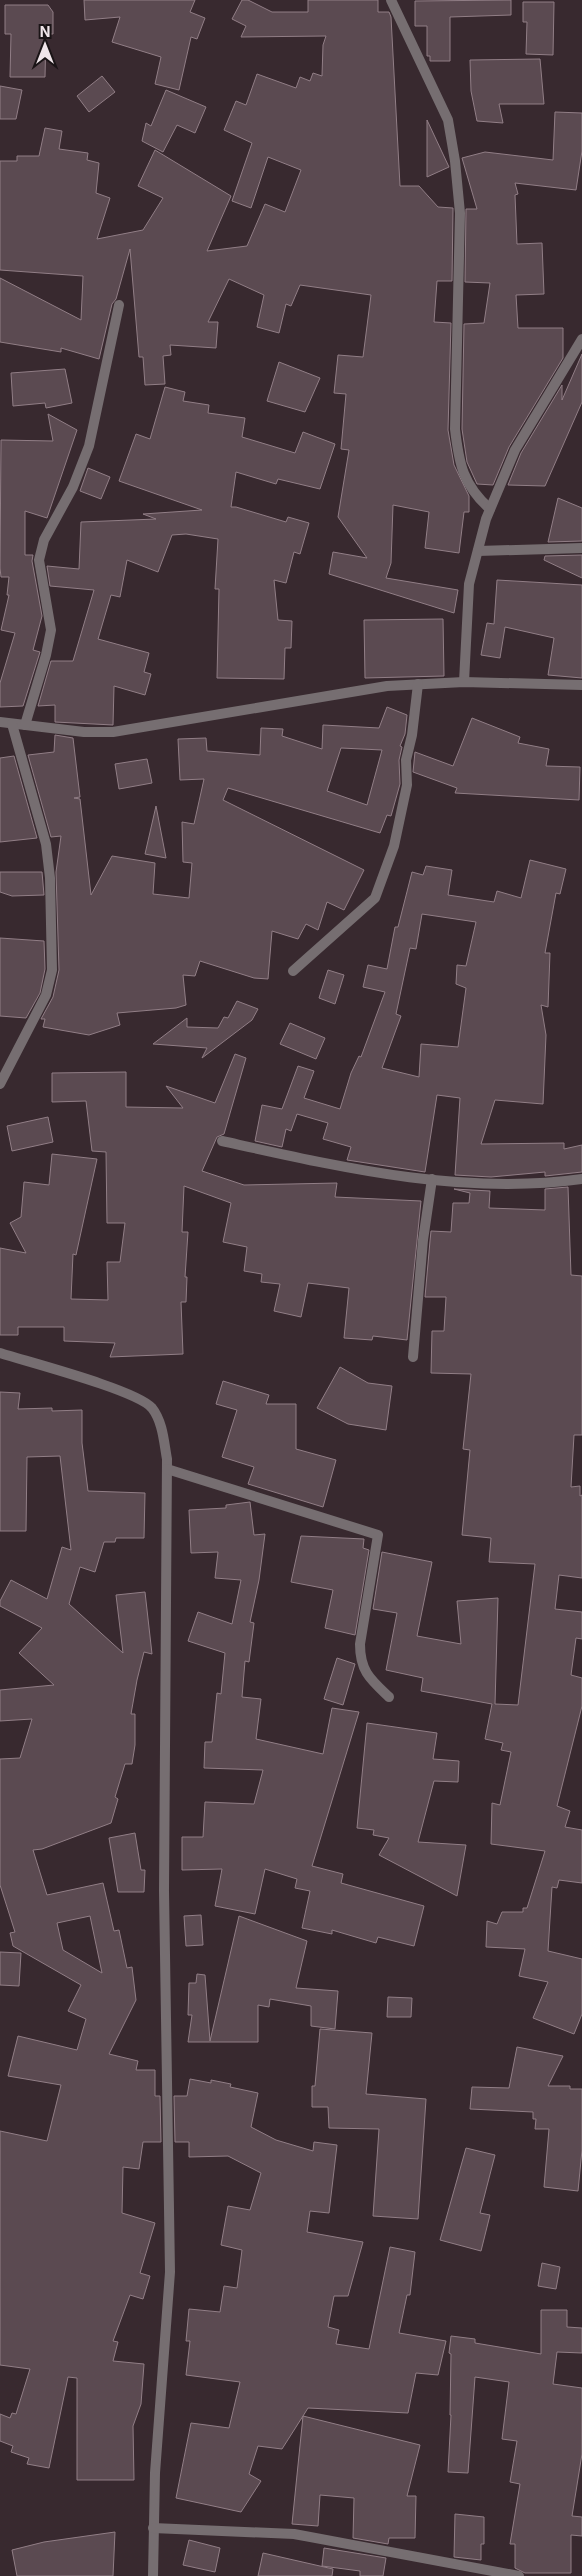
<svg xmlns="http://www.w3.org/2000/svg" width="582" height="2576" font-family="Inter,sans-serif">
<style>
.building{fill:#5b4a51;stroke:#917e86;fill-rule:evenodd}
.lines{fill:none;stroke-linecap:round;stroke-linejoin:round}
.minor{stroke:#766e71;stroke-width:10}
</style>
<rect width="100%" height="100%" fill="#38292f"/>
<g class="building">
<polygon points="84,0 195,0 190,12 205,18 197,39 191,37 179,90 155,84 161,57 112,42 120,17 85,20"/>
<polygon points="242,0 248,0 272,12 308,12 308,0 378,0 378,12 389,12 391,17 400,186 419,186 438,207 453,208 452,281 437,281 434,322 451,323 448,430 454,465 469,496 469,512 464,512 459,553 425,548 429,512 393,505 391,563 386,578 458,590 454,613 329,574 333,552 367,558 338,517 349,450 341,449 346,394 334,393 338,355 363,357 371,295 300,285 291,306 286,304 279,333 257,327 264,295 229,279 208,322 218,322 216,348 170,345 171,355 163,356 165,384 145,385 143,357 139,357 130,249 116,299 112,304 99,359 61,348 61,352 0,342 0,278 81,320 83,276 0,270 0,161 17,161 17,156 39,156 45,128 62,131 59,149 88,153 87,160 99,163 96,193 110,198 97,239 143,230 163,198 138,186 155,150 231,196 207,251 247,246 265,204 285,212 301,170 268,157 251,208 232,201 252,143 224,130 236,101 246,105 257,74 296,88 300,77 310,81 313,73 322,76 323,45 326,36 241,37 246,26 232,19"/>
<polygon points="511,0 511,15 450,17 450,61 430,61 430,56 427,56 427,26 415,26 415,1"/>
<polygon points="523,2 554,2 553,55 526,54 527,22 523,22"/>
<polygon points="5,5 48,5 53,12 53,34 46,34 45,77 10,77 11,34 5,34"/>
<polygon points="540,59 544,104 499,104 503,123 477,121 471,91 470,60"/>
<polygon points="102,76 115,92 89,112 77,96"/>
<polygon points="0,86 22,90 16,119 0,119"/>
<polygon points="166,90 206,107 195,133 177,125 163,152 142,141 146,123 151,126"/>
<polygon points="555,112 582,113 582,151 576,190 515,183 518,194 515,195 517,244 542,243 544,294 516,295 518,328 563,328 563,358 509,447 493,485 477,484 467,462 462,429 464,324 484,323 490,283 465,282 466,209 477,209 462,158 485,152 553,160"/>
<polygon points="427,120 449,167 427,177"/>
<polygon points="582,354 582,402 545,486 508,485 521,453 562,385 562,400"/>
<polygon points="279,362 320,378 305,412 267,401"/>
<polygon points="65,369 72,403 46,408 45,403 13,406 11,373"/>
<polygon points="165,387 185,392 183,401 209,405 208,413 245,418 242,437 295,453 303,432 335,444 320,489 278,479 276,484 236,472 231,507 236,507 286,522 288,517 309,523 300,554 294,552 286,583 274,580 278,620 292,621 291,648 285,648 284,679 217,678 219,589 215,589 218,539 186,534 172,535 158,572 127,560 120,597 111,595 98,639 149,653 144,672 151,674 145,695 114,686 113,725 55,722 55,705 38,706 51,661 73,661 94,590 50,586 47,566 79,569 81,522 156,519 143,514 202,510 119,481 136,434 150,439"/>
<polygon points="48,414 77,430 47,518 25,511 25,555 33,555 32,561 42,616 33,650 40,652 23,706 0,707 0,683 15,633 1,630 9,595 7,595 9,577 1,577 0,568 1,440 53,441"/>
<polygon points="88,468 110,477 101,499 80,491"/>
<polygon points="558,498 582,508 582,541 548,542"/>
<polygon points="582,555 582,578 544,560 545,556"/>
<polygon points="497,580 582,585 582,678 548,675 554,638 505,627 500,658 481,655 487,623 494,624"/>
<polygon points="443,619 444,676 365,678 364,620"/>
<path d="M387,707L407,715L405,734L400,746L402,747L399,760L400,784L391,816L387,815L380,833L228,788L223,800L364,870L344,910L327,902L318,930L306,924L298,939L272,931L268,979L254,978L200,961L195,976L183,975L186,1005L176,1008L117,1013L120,1025L89,1035L43,1027L45,1019H41L53,997L59,970L56,872L61,836L51,837L28,755L54,752L55,735L73,738L80,797L74,798L80,799L91,895L112,856L155,863L153,894L189,898L192,863L183,862L182,822L194,824L204,779L180,780L178,739L206,738L207,751L260,755L261,728L283,729L282,736L322,749L323,725L379,728ZM341,748L382,750L367,805L327,791Z"/>
<polygon points="472,718 520,737 518,743 549,749 546,766 580,767 579,800 455,793 457,788 413,772 415,752 453,766"/>
<polygon points="14,756 37,838 0,842 0,758"/>
<polygon points="147,759 152,783 119,789 115,764"/>
<polygon points="156,806 166,858 145,854"/>
<path d="M530,860L566,869L560,894L556,893L545,953H550L548,1007L541,1005L546,1035L543,1104L495,1100L481,1144L564,1143V1149L582,1145V1172L545,1176V1172L491,1177L455,1175L460,1098L437,1095L425,1172L347,1160L351,1147L323,1139L328,1123L297,1114L291,1131L286,1129L282,1147L255,1141L262,1105L282,1109L298,1066L314,1071L304,1098L340,1109L351,1073L359,1056L361,1057L385,992L363,987L368,965L387,969L395,927H398L412,872L423,875L426,866L452,870L448,895L494,902L497,891L521,898ZM422,914L476,922L466,966L457,965L456,984L466,988L458,1047L421,1044L419,1077L382,1068L401,1016L396,1014L410,948L416,949Z"/>
<polygon points="0,872 42,872 44,895 12,896 0,892"/>
<polygon points="0,938 44,941 45,969 40,993 26,1018 0,1016"/>
<polygon points="328,970 344,975 335,1004 319,998"/>
<polygon points="237,1001 258,1009 252,1020 202,1058 207,1048 153,1044 187,1018 187,1027 218,1028 224,1017 228,1018"/>
<polygon points="290,1023 325,1038 316,1059 280,1044"/>
<polygon points="235,1054 246,1058 224,1134 217,1137 202,1171 244,1185 337,1183 335,1197 421,1201 407,1340 373,1336 372,1340 344,1338 349,1288 308,1283 301,1317 274,1311 280,1284 261,1282 262,1274 244,1271 247,1247 223,1242 231,1203 184,1186 182,1232 188,1232 185,1277 187,1277 186,1302 181,1302 183,1354 110,1357 115,1343 64,1341 64,1327 18,1327 18,1335 0,1335 0,1248 26,1253 10,1223 21,1217 24,1182 49,1185 52,1154 97,1159 76,1255 73,1254 71,1299 108,1300 107,1262 120,1262 125,1223 107,1223 106,1152 92,1151 86,1101 52,1102 52,1073 126,1072 126,1107 183,1108 166,1086 215,1103"/>
<polygon points="48,1117 53,1142 12,1151 7,1126"/>
<polygon points="568,1187 571,1275 582,1276 582,1435 574,1435 571,1487 580,1486 580,1496 582,1495 582,1578 559,1575 555,1609 582,1612 582,1639 576,1638 571,1675 582,1678 582,1706 557,1806 570,1811 565,1827 582,1830 582,1883 559,1880 557,1888 552,1887 548,1951 582,1959 582,2014 574,2034 533,2018 548,1982 519,1976 525,1949 486,1947 487,1921 497,1924 502,1912 523,1912 523,1908 527,1908 545,1851 491,1844 492,1803 500,1805 511,1752 501,1750 503,1743 485,1739 492,1704 421,1691 423,1678 386,1670 397,1613 373,1609 382,1552 432,1562 417,1636 461,1644 457,1601 498,1598 495,1704 518,1705 535,1564 489,1562 491,1538 462,1535 470,1450 463,1449 471,1374 431,1373 432,1331 444,1331 446,1297 425,1297 430,1241 431,1231 451,1232 453,1203 469,1203 470,1193 454,1189 490,1191 489,1208 545,1210 545,1189"/>
<polygon points="340,1367 368,1383 392,1386 386,1430 348,1424 317,1408"/>
<polygon points="223,1381 269,1395 266,1404 296,1404 296,1449 336,1460 323,1507 248,1484 254,1467 222,1457 237,1410 216,1404"/>
<path d="M0,1392L20,1393L18,1409L52,1408V1411L82,1410V1443L88,1491L145,1493L144,1538H116L115,1542H104L95,1572L80,1567L69,1604L123,1653L116,1595L145,1592L152,1654L144,1652L137,1680L131,1714H135V1745L132,1764H125L115,1797L118,1799L111,1823L42,1849L33,1850L47,1895L103,1883L114,1931L119,1930L127,1968L132,1967L136,2000L109,2054L138,2061L136,2070H155V2096H160L161,2142H143L139,2169L123,2167L122,2213L155,2223L140,2273L150,2276L143,2299L130,2295L113,2341L118,2342L113,2361L144,2364L141,2404L133,2426L134,2480H77V2378L68,2377L49,2468L27,2464L29,2458L11,2452L13,2446L0,2441V2414L10,2418L12,2413L16,2414L30,2369L0,2365V2131L47,2141L61,2085L8,2076L18,2036L77,2050L86,2019L68,2011L81,1985L13,1946L10,1933L15,1932L0,1885V1759L20,1758L32,1719L0,1721V1690L54,1685L19,1653L42,1628L0,1606V1601L11,1580L47,1599L62,1547L71,1550L60,1456L27,1457L26,1531H0ZM90,1916L102,1973L63,1950L57,1923Z"/>
<polygon points="250,1502 254,1535 265,1534 259,1580 250,1622 254,1623 249,1662 245,1661 242,1697 261,1699 256,1739 323,1754 332,1708 359,1712 312,1866 343,1874 341,1883 424,1906 414,1946 378,1937 376,1943 332,1930 332,1934 302,1928 310,1891 295,1888 297,1879 265,1869 255,1914 215,1906 222,1869 182,1870 182,1837 203,1837 205,1802 254,1804 263,1770 204,1768 205,1742 212,1742 217,1693 221,1694 225,1653 188,1641 198,1612 232,1624 241,1580 215,1578 218,1552 191,1553 189,1510 226,1508 226,1505"/>
<polygon points="301,1536 364,1539 363,1548 369,1550 355,1635 325,1628 333,1590 291,1582"/>
<polygon points="337,1658 355,1664 343,1705 324,1699"/>
<polygon points="367,1723 437,1733 433,1759 459,1761 458,1782 434,1781 418,1842 466,1845 457,1896 379,1855 389,1838 373,1835 374,1830 357,1828"/>
<polygon points="135,1833 141,1870 145,1870 144,1892 118,1892 109,1838"/>
<polygon points="201,1915 203,1945 186,1946 184,1916"/>
<polygon points="239,1916 307,1941 296,1988 338,1991 335,2029 311,2026 311,2006 270,1999 269,2007 258,2005 258,2042 188,2042 192,2015 188,2015 189,1983 196,1983 197,1974 205,1975 210,2041"/>
<polygon points="0,1952 21,1953 19,1986 0,1985"/>
<polygon points="388,1997 412,1998 411,2017 387,2017"/>
<polygon points="320,2029 372,2033 366,2094 426,2099 418,2219 373,2216 379,2129 329,2128 328,2107 312,2107 312,2086 315,2086"/>
<polygon points="517,2047 563,2056 548,2086 570,2086 570,2089 582,2089 582,2150 578,2191 544,2187 549,2129 535,2129 536,2119 533,2119 533,2112 470,2109 472,2087 509,2088"/>
<polygon points="190,2079 211,2083 211,2080 231,2084 230,2087 258,2093 251,2127 276,2140 313,2151 314,2142 337,2145 329,2213 310,2211 307,2232 363,2242 348,2296 334,2296 328,2327 339,2330 336,2344 369,2349 390,2247 415,2252 410,2295 407,2295 399,2333 446,2341 438,2375 416,2373 408,2413 308,2408 303,2416 420,2445 407,2496 416,2496 415,2538 389,2538 388,2544 353,2538 354,2498 320,2495 318,2526 292,2524 303,2416 282,2449 258,2446 249,2474 261,2481 241,2512 176,2498 191,2423 229,2428 240,2382 186,2375 190,2341 186,2341 189,2309 220,2312 224,2286 237,2288 242,2250 221,2245 228,2206 250,2210 261,2173 228,2156 189,2157 189,2142 175,2142 174,2096 187,2096"/>
<polygon points="466,2148 495,2155 480,2213 490,2215 481,2251 440,2240"/>
<polygon points="542,2263 560,2267 556,2289 538,2286"/>
<polygon points="541,2310 567,2310 567,2327 582,2328 582,2353 557,2352 553,2384 582,2388 582,2454 572,2516 582,2517 582,2536 571,2535 571,2573 525,2573 515,2568 515,2544 510,2544 520,2484 510,2482 517,2441 502,2439 509,2382 475,2377 468,2473 448,2472 451,2415 450,2415 451,2354 449,2353 451,2336 475,2339 475,2343 541,2354"/>
<polygon points="455,2514 484,2517 484,2544 481,2544 481,2560 454,2557"/>
<polygon points="115,2532 113,2576 17,2576 12,2550 44,2542"/>
<polygon points="189,2540 220,2548 215,2572 183,2565"/>
<polygon points="324,2548 386,2558 383,2576 360,2576 360,2571 322,2566"/>
<polygon points="263,2553 333,2569 332,2576 258,2576"/>
</g>
<g class="lines">
<g class="minor">
<path d="M391,0L448,120L455,161L460,213L455,429C459,464 463,485 490,509"/>
<polyline points="478,551 582,548"/>
<polyline points="464,682 469,584 486,519 515,450 582,339"/>
<polyline points="0,722 84,732 113,732 387,686 464,682 582,685"/>
<polyline points="25,725 46,655 51,630 39,560 44,540 73,487 89,446 119,305"/>
<polyline points="293,971 375,898 394,846 407,785 406,760 412,735 418,684"/>
<polyline points="0,1084 46,995 52,970 50,878 46,844 12,724"/>
<path d="M222,1141C340,1167 461,1196 582,1179"/>
<path d="M0,1353C28,1362 137,1390 152,1408C163,1422 164,1443 167,1459L164,1891L170,2272L155,2473L153,2576"/>
<polyline points="413,1357 423,1240 432,1179"/>
<path d="M167,1469L378,1535L360,1644C360,1671 370,1679 389,1697"/>
<polyline points="153,2528 294,2534 519,2576"/>
</g>
</g>
<g transform="translate(45 45)" stroke="#1a1416" stroke-width="4" paint-order="stroke">
<path d="M0-4L9 19L0 12L-9 19Z" fill="#efe5e9"/>
<text y="-8" font-size="14" font-weight="bold" text-anchor="middle" fill="#efe5e9">N</text>
</g>
</svg>
